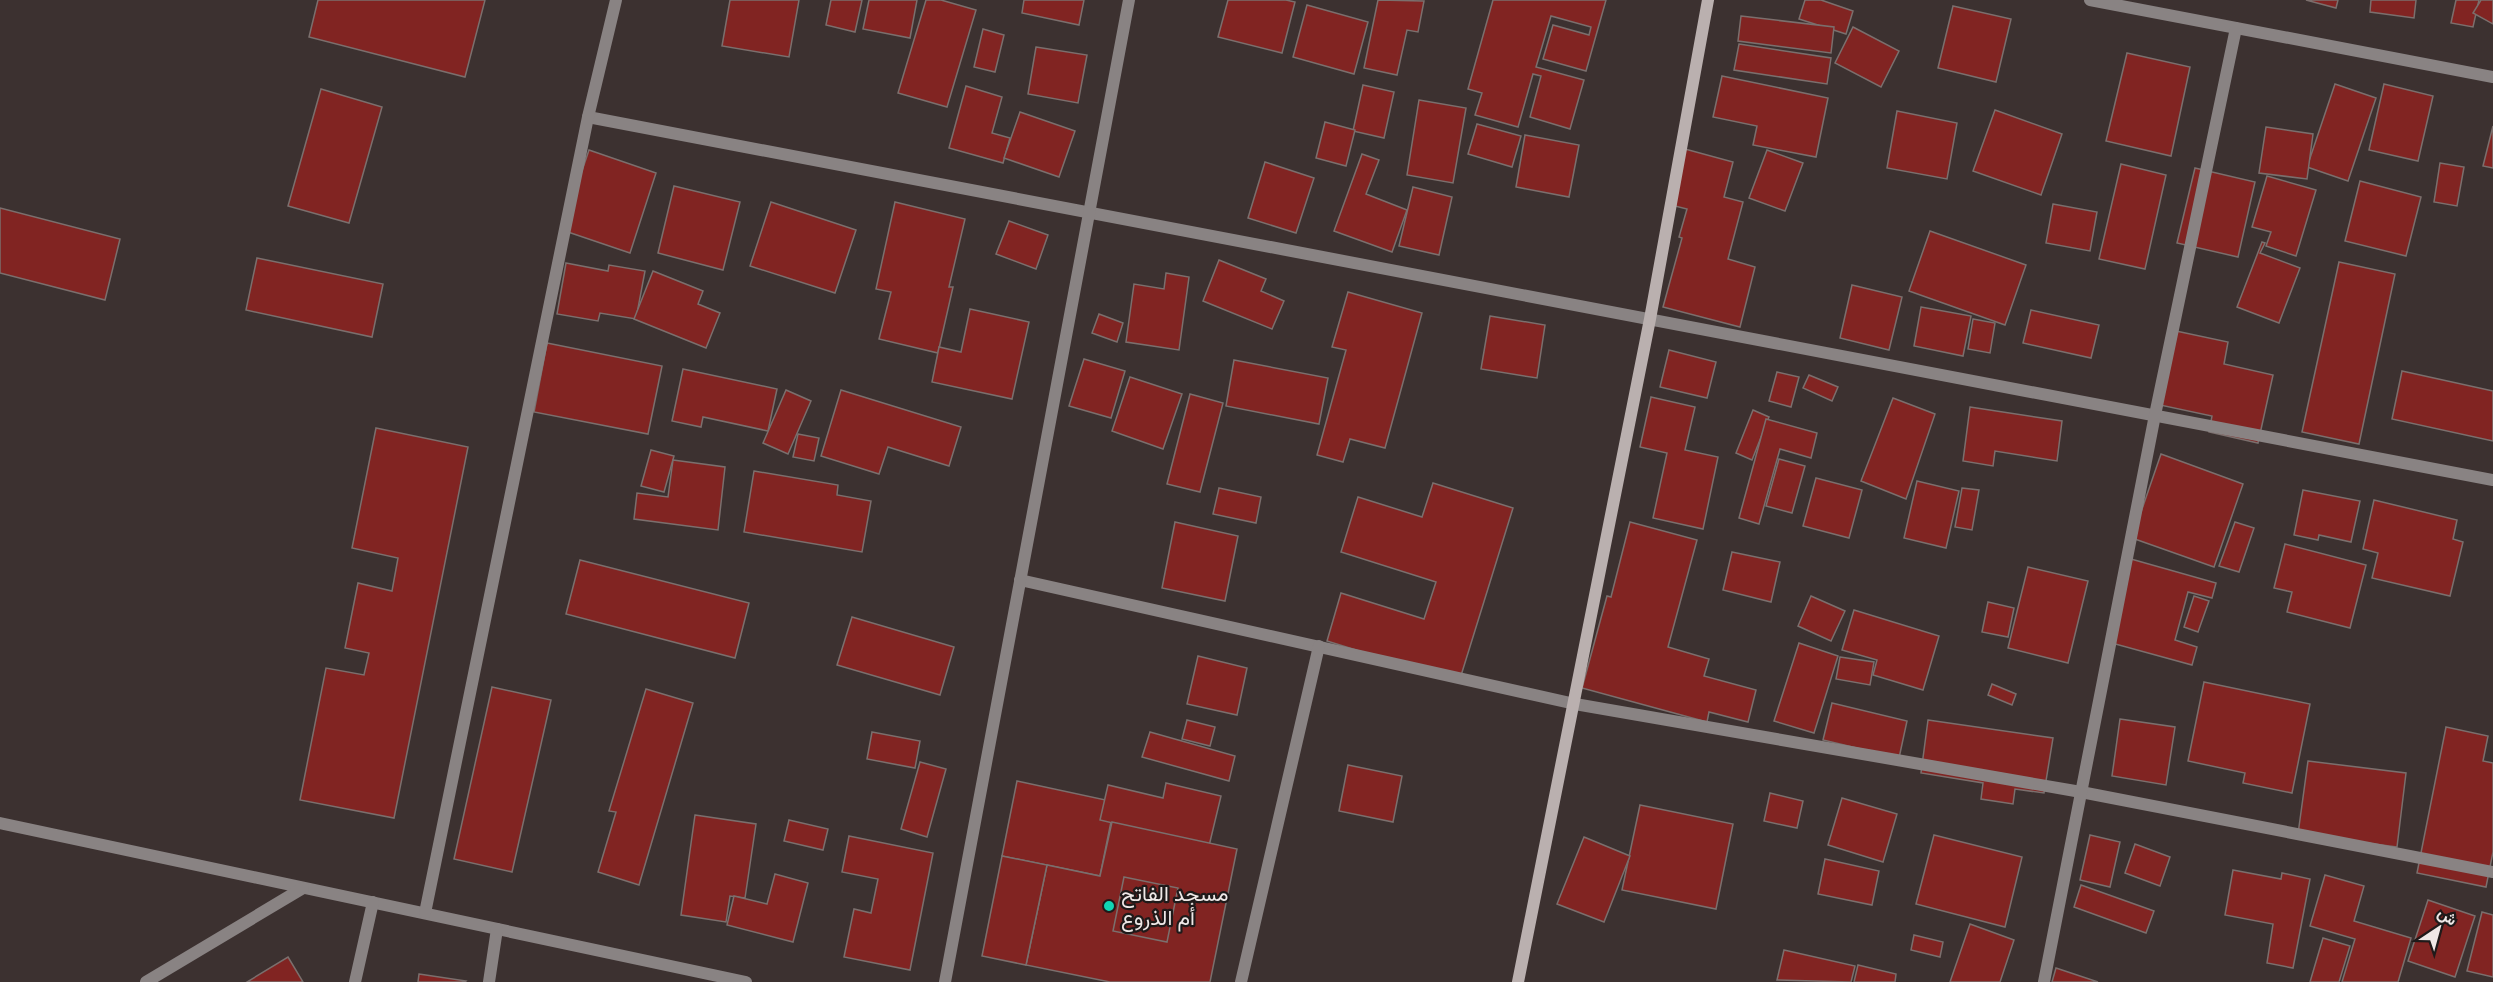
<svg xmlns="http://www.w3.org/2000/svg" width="2493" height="982" font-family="Roboto,Vazirmatn,sans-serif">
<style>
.building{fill:#812422;stroke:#7b6f6d;stroke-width:1.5}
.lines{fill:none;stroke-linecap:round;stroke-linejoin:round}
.street{stroke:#898383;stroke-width:12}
.secondary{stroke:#bab0af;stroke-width:12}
.poi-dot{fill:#11d5b4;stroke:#1f1a1a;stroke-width:2}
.labels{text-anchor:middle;stroke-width:4.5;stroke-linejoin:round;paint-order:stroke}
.poi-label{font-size:21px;fill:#efe8e7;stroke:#1f1a1a;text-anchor:start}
</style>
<rect width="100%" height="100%" fill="#3c3130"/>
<g class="building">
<polygon points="318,0 485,0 465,77 309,37"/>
<polygon points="730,0 799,0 789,57 722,46"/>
<polygon points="831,0 862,0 855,32 826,25"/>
<polygon points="869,0 917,0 910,38 863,29"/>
<polygon points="926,0 941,0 976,10 947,107 898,93"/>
<polygon points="1024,0 1084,0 1079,25 1022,13"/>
<polygon points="1228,0 1286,0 1295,2 1282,53 1218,37"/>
<polygon points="1378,0 1424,1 1418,32 1407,30 1397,75 1364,68"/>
<polygon points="1493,0 1606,0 1586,71 1543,59 1553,25 1589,35 1591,27 1551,16 1536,67 1584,80 1570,129 1530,117 1541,76 1533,74 1518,127 1475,115 1482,93 1468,89"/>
<polygon points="1805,0 1821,0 1853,11 1846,34 1799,19"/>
<polygon points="2306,0 2338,0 2336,8"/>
<polygon points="2371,0 2416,0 2414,18 2370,12"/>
<polygon points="2456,0 2479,0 2473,27 2451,23"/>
<polygon points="2481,0 2493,0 2493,24 2473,13"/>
<polygon points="1307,5 1368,22 1354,74 1293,57"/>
<polygon points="1953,6 2011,19 1996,82 1938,68"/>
<polygon points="1741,16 1834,27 1831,53 1738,41"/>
<polygon points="1853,27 1899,51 1881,87 1835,63"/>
<polygon points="983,29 1004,35 995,72 974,67"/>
<polygon points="1739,44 1831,58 1827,84 1734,70"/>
<polygon points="1036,47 1087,55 1078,103 1028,94"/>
<polygon points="2127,53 2190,67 2171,156 2106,141"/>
<polygon points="1722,76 1828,98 1816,157 1753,145 1757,126 1713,117"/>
<polygon points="2335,84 2376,98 2348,181 2307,167"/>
<polygon points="2384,84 2433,96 2418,161 2369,150"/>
<polygon points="1363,85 1394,92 1384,138 1353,131"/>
<polygon points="966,86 1002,97 992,133 1010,138 1003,163 949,148"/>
<polygon points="321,89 382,107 349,223 288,206"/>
<polygon points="1419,100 1466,108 1453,183 1407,175"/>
<polygon points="1995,110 2062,134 2041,195 1973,171"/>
<polygon points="1897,111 1957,123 1947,179 1887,168"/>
<polygon points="1020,112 1075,131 1059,177 1004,158"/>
<polygon points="1325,122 1355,130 1346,166 1316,158"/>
<polygon points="1477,124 1521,136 1512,167 1468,154"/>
<polygon points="2493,126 2493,168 2483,166"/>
<polygon points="2266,127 2313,134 2307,179 2259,173"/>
<polygon points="1525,135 1579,145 1569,197 1516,187"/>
<polygon points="1685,149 1733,162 1724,197 1743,202 1728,259 1755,267 1740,327 1663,307 1682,238 1679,237 1687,209 1671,205"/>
<polygon points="589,150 656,173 630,253 562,230"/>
<polygon points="1767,150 1803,163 1785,211 1749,198"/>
<polygon points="1362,154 1379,160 1366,194 1407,210 1392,252 1334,231"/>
<polygon points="1265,162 1314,178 1296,233 1248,218"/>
<polygon points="2440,163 2464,167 2457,206 2434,202"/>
<polygon points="2121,164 2166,175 2145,269 2099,259"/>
<polygon points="2195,168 2255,182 2238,257 2177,243"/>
<polygon points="2267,176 2316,190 2296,256 2266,246 2271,232 2252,227"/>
<polygon points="2360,181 2421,197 2406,256 2345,241"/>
<polygon points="674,186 740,202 723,270 658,253"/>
<polygon points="1413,187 1452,197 1439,255 1399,246"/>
<polygon points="771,202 856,230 835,293 750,266"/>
<polygon points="895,202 965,219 949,287 953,287 938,353 879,339 891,292 876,289"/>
<polygon points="2053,204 2097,212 2090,251 2046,243"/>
<polygon points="0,208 120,239 105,300 0,273"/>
<polygon points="1009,221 1048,235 1036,269 996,254"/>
<polygon points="1930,231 2026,265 2005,325 1909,291"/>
<polygon points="2262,242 2265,243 2260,253 2300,268 2279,323 2237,307"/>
<polygon points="257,258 383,284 372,337 246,310"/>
<polygon points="1219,260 1266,279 1261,291 1284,301 1272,329 1203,301"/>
<polygon points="2339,262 2395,274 2359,444 2302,432"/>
<polygon points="566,263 608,271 609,265 645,271 636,319 600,313 598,321 557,314"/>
<polygon points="653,271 703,291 698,304 720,313 706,348 634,319"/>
<polygon points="1166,273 1189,277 1179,350 1126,342 1134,284 1164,289"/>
<polygon points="1852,285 1902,297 1889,350 1840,338"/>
<polygon points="1348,292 1422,313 1385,448 1350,439 1343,462 1317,455 1346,350 1332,347"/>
<polygon points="1921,307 1971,316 1963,356 1914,346"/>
<polygon points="970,309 1029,322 1012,399 932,382 939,347 961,352"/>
<polygon points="2031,310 2099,325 2091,358 2023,343"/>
<polygon points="1099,314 1123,323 1117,342 1092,333"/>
<polygon points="1490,316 1545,325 1537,378 1481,369"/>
<polygon points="1973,319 1995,323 1990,353 1968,349"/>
<polygon points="2176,331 2228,342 2224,364 2273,375 2258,443 2209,432 2212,416 2160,405"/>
<polygon points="547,343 662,366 648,434 534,412"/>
<polygon points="1669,350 1716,362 1707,398 1660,387"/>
<polygon points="1084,359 1125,371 1111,418 1069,406"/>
<polygon points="1234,360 1328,378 1319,424 1226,406"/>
<polygon points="683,369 777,389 768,431 703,417 701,427 672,421"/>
<polygon points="2402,371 2493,391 2493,441 2392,419"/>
<polygon points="1777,372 1799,377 1791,407 1769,401"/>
<polygon points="1809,375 1838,387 1832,401 1803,388"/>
<polygon points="1130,377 1182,394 1163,449 1112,431"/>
<polygon points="786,390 811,401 788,454 763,443"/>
<polygon points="841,390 961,427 949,466 888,447 879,474 821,456"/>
<polygon points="1190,394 1223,403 1200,492 1167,484"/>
<polygon points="1651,397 1695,407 1685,450 1718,457 1703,529 1653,518 1667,453 1640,447"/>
<polygon points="1893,398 1935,414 1906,499 1861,481"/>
<polygon points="1970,407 2062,421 2057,461 1995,451 1993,466 1963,461"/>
<polygon points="1753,410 1769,417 1752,460 1736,453"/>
<polygon points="1766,419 1817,433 1811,458 1780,449 1759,524 1739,518"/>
<polygon points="376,428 468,447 394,818 300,800 326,668 364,675 369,653 345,648 358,583 392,591 398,558 352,548"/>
<polygon points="798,434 819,438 814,461 793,457"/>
<polygon points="651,450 674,456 664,492 641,486"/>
<polygon points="2161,454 2243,484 2214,567 2132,538"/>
<polygon points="1779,459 1805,466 1792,513 1766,506"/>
<polygon points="673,460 725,467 718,530 634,519 637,493 668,497"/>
<polygon points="754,471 838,485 837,495 871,501 862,552 744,532"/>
<polygon points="1816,478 1862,490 1849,538 1803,526"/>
<polygon points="1917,481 1959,491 1946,548 1904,538"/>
<polygon points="1433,483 1513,508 1459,682 1327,641 1341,593 1424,619 1436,582 1341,552 1358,497 1422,517"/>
<polygon points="1219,488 1261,497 1256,523 1213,514"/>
<polygon points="1962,488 1979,490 1972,530 1955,527"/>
<polygon points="2303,490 2360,501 2351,542 2319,535 2318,540 2294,535"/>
<polygon points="2374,500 2457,520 2453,539 2463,542 2450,596 2372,578 2378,553 2363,549"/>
<polygon points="1175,522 1238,536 1225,601 1162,588"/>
<polygon points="1630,522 1697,540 1668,647 1709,659 1704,676 1756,690 1748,722 1709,712 1707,722 1582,688 1607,596 1611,597"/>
<polygon points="2235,522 2254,528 2239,572 2219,566"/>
<polygon points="2285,544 2366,565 2350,628 2287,612 2292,592 2274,588"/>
<polygon points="1732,552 1780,562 1771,602 1723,590"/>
<polygon points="2131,559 2216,583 2212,598 2188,592 2175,640 2197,647 2192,665 2108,642"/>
<polygon points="580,560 749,603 735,658 566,614"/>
<polygon points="2028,567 2088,581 2068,663 2008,648"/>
<polygon points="1811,596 1845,611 1831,641 1798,626"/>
<polygon points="2194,596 2209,601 2198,632 2184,627"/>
<polygon points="1988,602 2014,608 2008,637 1982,632"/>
<polygon points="1854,610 1939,636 1923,690 1873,675 1877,660 1842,650"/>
<polygon points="852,617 954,647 940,695 837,665"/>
<polygon points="1799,643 1838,656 1814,733 1774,721"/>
<polygon points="1198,656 1247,668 1237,715 1187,704"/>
<polygon points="1840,657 1874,662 1870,685 1836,679"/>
<polygon points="2204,682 2310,704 2292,793 2243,783 2245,773 2188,761"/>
<polygon points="1992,684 2016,694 2012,705 1988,695"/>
<polygon points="492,687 551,700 512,872 454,859"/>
<polygon points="646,689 693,703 639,885 598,872 616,812 609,811"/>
<polygon points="1832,703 1907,721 1899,758 1823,740"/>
<polygon points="2120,719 2175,727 2166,785 2112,776"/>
<polygon points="1187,720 1215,727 1210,746 1182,739"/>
<polygon points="1928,720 2053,738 2044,793 2015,789 2013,804 1981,799 1983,783 1921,773"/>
<polygon points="2446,727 2488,736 2483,761 2493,763 2493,852 2486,887 2417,873"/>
<polygon points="872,732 920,741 915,768 867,759"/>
<polygon points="1150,732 1235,756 1229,781 1142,757"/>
<polygon points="2308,761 2406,773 2397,847 2298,834"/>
<polygon points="920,762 946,769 927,837 901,829"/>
<polygon points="1348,765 1402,776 1393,822 1339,811"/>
<polygon points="1017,781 1115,802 1100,876 1002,856"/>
<polygon points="1166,783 1221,796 1209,846 1100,820 1108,785 1163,798"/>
<polygon points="1770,793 1803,801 1797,828 1764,821"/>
<polygon points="1842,798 1897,814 1883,862 1828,845"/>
<polygon points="1640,805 1733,824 1716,909 1622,890"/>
<polygon points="695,815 756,824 745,898 730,896 726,922 681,915"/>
<polygon points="789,820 828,829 823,850 784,841"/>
<polygon points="1112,822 1237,849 1210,982 1110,982 1026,965 1047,865 1100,876"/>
<polygon points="1934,835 2022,857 2005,927 1916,904"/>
<polygon points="2090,835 2120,842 2110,887 2080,880"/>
<polygon points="849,836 933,853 910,970 844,957 854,909 871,913 878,879 842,872"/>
<polygon points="1584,837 1630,856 1604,922 1557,904"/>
<polygon points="2135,844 2170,857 2160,886 2125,873"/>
<polygon points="1002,856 1047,865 1026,965 982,956"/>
<polygon points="1825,859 1879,871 1872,905 1818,894"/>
<polygon points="2233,870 2281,879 2282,873 2310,879 2293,968 2267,963 2273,924 2225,915"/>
<polygon points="775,874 808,883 793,942 727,925 734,896 767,904"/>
<polygon points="2325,875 2364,886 2354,921 2411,938 2398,982 2342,982 2355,939 2310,926"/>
<polygon points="1124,877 1178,888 1167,942 1113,931"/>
<polygon points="2081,885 2154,911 2146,933 2074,907"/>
<polygon points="2428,900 2475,916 2455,977 2408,961"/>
<polygon points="2482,912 2493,915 2493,977 2467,971"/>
<polygon points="1970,924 2014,940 2000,982 1950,982"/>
<polygon points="1914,935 1943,942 1940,957 1911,950"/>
<polygon points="2323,938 2350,946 2339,982 2310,982"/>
<polygon points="1784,950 1855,966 1851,982 1777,980"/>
<polygon points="288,957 303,982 247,982"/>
<polygon points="1858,965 1896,974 1895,982 1854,982"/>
<polygon points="2056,968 2098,982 2052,982"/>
<polygon points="419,974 466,981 465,982 418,982"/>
</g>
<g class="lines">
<g class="street">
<polyline points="2090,0 2493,77"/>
<polyline points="588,117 2493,480"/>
<polyline points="1020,580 1575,704 2081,792 2493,872"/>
<polyline points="0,823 746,982"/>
<polyline points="425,913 588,117 616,0"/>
<polyline points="146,982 303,888"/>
<polyline points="355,982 373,902"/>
<polyline points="489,982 497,929"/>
<polyline points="945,982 1129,0"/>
<polyline points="1241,982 1319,646"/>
<polyline points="2044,982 2155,415 2236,28"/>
</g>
<polyline class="secondary" points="1518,982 1650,319 1708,0"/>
</g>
<circle class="poi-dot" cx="1109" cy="906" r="6"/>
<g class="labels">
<g class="poi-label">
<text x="1121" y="901">مسجد الفاتح<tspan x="1121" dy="24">أم الذروع</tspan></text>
</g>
</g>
<g transform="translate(2439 928) rotate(36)" stroke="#1f1a1a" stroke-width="4.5" paint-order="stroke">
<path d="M0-4.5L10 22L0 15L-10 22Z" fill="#efe8e7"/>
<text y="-9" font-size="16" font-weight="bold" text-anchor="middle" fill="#efe8e7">ش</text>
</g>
</svg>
